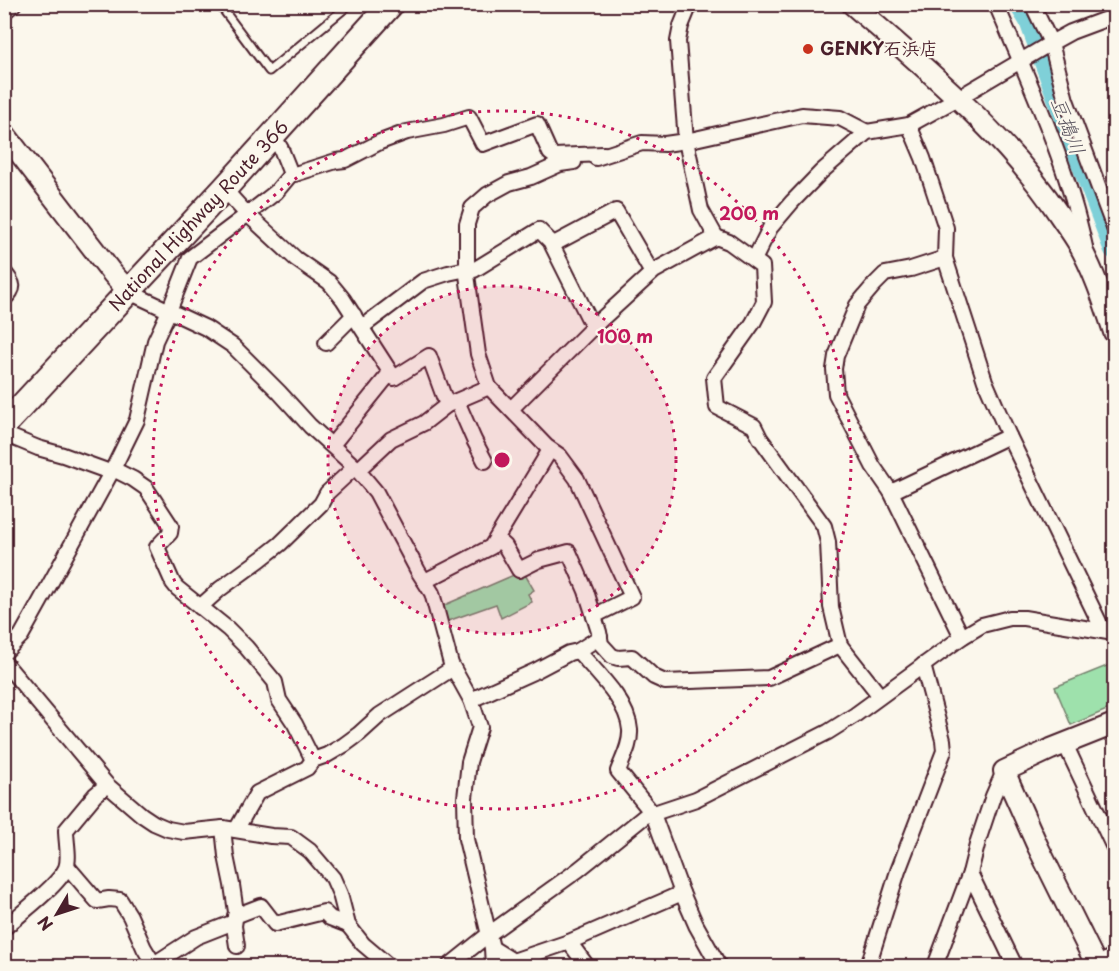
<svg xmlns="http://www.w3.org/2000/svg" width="1119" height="971" font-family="'Playpen Sans','Klee One',sans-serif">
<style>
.green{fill:#9ee1ac;stroke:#74806c;stroke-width:1.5}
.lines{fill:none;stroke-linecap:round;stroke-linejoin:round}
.river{stroke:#7fd0d8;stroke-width:21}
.lane-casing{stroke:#4a1f2b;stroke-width:11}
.street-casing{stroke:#4a1f2b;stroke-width:18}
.secondary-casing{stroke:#4a1f2b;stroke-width:24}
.highway-casing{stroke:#4a1f2b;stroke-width:28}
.lane{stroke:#fbf7ec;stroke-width:7}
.street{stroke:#fbf7ec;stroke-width:14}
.secondary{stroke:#fbf7ec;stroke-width:20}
.highway{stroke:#fbf7ec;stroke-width:24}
.ring{fill:none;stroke:#c2185b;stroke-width:3;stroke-dasharray:3 6}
.poi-dot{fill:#c8321e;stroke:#fbf7ec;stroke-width:2}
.labels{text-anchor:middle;stroke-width:4.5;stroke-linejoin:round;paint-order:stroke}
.poi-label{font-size:18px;font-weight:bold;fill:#4a1f2b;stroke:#fbf7ec;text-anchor:start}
.street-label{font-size:18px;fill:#4a1f2b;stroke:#fbf7ec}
.water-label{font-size:20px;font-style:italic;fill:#5a545f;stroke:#fbf7ec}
.centre{fill:#c2185b;stroke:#fbf7ec;stroke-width:3}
.ring-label{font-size:18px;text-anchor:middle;font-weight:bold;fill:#c2185b;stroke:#fbf7ec;stroke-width:4.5;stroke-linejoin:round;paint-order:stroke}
</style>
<rect width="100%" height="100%" fill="#fbf7ec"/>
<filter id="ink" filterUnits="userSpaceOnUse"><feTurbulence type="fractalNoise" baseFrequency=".0167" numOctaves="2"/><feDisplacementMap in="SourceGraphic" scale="12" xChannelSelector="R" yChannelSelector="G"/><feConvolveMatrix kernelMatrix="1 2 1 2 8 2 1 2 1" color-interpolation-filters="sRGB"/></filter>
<g filter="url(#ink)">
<g class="green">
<polygon points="523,571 534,590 528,594 532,602 501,618 496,604 445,622 440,607"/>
<polygon points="1114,663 1114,707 1071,725 1055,687"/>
</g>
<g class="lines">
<polyline class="river" points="1019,4 1029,20 1083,167 1114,249"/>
<defs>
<polyline id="lane" points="219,4 269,71 350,4"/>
<g id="street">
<polyline points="690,4 681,26 678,41 686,141 701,210 716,237 729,242 762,266 764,302 753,323 714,378 717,407 754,426 760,438 824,526 828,542 831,607 840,645 880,696"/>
<path d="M996,4C1030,84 1067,163 1085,247"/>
<polyline points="1032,4 1051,43 1066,100 1114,228"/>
<polyline points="4,12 14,4"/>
<polyline points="909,125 923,158 946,228 945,258 985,381 1009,436 1103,630"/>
<polyline points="273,135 281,149 291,174"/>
<polyline points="596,158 642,143 665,144 686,141 802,115 840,118 867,132"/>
<polyline points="574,162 560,164 531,177 509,183 487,195 472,208 467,224 467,275 478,354 489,387 547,447 560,456 577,479 632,597 594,616"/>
<polyline points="224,189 244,211 296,259 329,282 343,299 394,378 429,356 447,405"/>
<polyline points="945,258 911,269 885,274 874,285 857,305 836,356 834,369 836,394 873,466 891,492 962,637"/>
<polyline points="754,260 770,228 792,202 821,172 867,132 909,125 958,98 1051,43 1071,32 1114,16"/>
<path d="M4,272C14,285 16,287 4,299"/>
<polyline points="129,292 206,328 233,346 279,392 310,426 355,467 376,492 418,571 432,593 451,664 471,700 480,727 469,762 465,798 466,839 492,948 493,966"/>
<polyline points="362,327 423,281 448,273 467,269 474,270 539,230 553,244"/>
<polyline points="593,327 552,245 616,211 652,273"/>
<polyline points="326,343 354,315"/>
<polyline points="457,401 474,440 485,461"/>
<polyline points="511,409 593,327 654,271 716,237"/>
<polyline points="4,434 38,448 63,455 110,472"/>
<polyline points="332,445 390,373"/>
<polyline points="113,469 133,479 146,488 171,526 170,533 157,547 173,583 177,588 228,629 246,647 275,682 279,700 295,724 313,760"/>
<polyline points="358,470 391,439 424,423 447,405 489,387"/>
<polyline points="891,492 1009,436"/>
<polyline points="497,539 505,546 519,570 539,560 569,552 586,591 599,632 601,644 612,656 618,658 632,657 654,677 665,682 769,678 840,645"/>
<polyline points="425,581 491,547 550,450"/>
<polyline points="200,607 220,589 261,559 280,544 321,504 327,493 355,467"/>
<path d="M578,651C596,672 628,701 630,730C631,744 623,758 618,771L653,814L682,893L696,925L719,966"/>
<polyline points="4,653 21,636 40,602 113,469 137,420 155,341 169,311 190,258 248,214 276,192 291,174 295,174 336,161 345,160 380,142 407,132 444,125 469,117 483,144 537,124 550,153 554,156 604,154"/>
<polyline points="4,662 107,785 142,815 154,823 168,829 184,832 223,828 271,836 291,837 310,851 333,878 340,894 348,925 363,944 389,966"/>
<polyline points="471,700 535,671 569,653 578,651 600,637"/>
<polyline points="1065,744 1114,848"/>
<polyline points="223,828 226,856 232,885 236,912 234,926 237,946"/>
<polyline points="236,830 257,793 307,768 313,760 327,755 344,745 359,734 380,715 453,668"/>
<polyline points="67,866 97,901 109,899 120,900 130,916 144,948 155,966"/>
<polyline points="970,873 1015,966"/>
<polyline points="235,916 261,906 275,924 324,912 330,918 348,925"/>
<path d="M4,928C19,915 59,885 66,868C70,858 66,842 66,830L95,795L107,785"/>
<polyline points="569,942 587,966"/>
<polyline points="492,948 513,961 569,942 682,893"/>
<polyline points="154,964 196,937 234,922"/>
<polyline points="449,966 489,934 578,870 645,816 696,799 828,732 855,715 962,637 982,625 1010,618 1024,618 1114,633"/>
<polyline points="868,966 898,871 944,751 943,740 923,665"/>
<polyline points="935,966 970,873 978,841 993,796 1004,771"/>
<polyline points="1097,966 1114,955"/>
</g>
<g id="secondary">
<path d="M852,4C927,70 1005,133 1060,216C1066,225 1073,234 1078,243C1094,271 1104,302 1114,332"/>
<polyline points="4,133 112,273 129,292"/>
<polyline points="1097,966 1038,847 1004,771 1051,749 1114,724"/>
</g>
<polyline id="highway" points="4,425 224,189 391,4"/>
</defs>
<use href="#lane" class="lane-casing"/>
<use href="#street" class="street-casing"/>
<use href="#secondary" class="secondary-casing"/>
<use href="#highway" class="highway-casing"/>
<use href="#lane" class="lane"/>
<use href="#street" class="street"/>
<use href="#secondary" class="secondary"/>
<use href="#highway" class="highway"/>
</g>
</g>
<circle cx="502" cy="460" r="174" fill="#c2185b" fill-opacity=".12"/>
<g class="ring">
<circle cx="502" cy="460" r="174"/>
<circle cx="502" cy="460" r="349"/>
</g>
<circle class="poi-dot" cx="808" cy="49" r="6"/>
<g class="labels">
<g class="poi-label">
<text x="820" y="55">GENKY石浜店</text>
</g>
<g class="street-label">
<text transform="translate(199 216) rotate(-47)" y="6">National Highway Route 366</text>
</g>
<g class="water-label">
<text transform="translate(1068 126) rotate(69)" y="7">豆搗川</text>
</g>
</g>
<circle cx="502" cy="460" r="9" class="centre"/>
<g class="ring-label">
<text x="749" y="220">200 m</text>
<text x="625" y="343">100 m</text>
</g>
<rect width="1119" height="971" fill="none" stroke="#fbf7ec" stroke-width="24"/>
<rect x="12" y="12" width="1095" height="947" fill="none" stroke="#4a1f2b" stroke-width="2" filter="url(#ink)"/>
<g transform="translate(57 914) rotate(231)" stroke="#fbf7ec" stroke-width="4.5" paint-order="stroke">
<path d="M0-4.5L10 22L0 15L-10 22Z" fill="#4a1f2b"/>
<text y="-9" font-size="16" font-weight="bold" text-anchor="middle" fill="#4a1f2b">N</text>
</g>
</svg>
